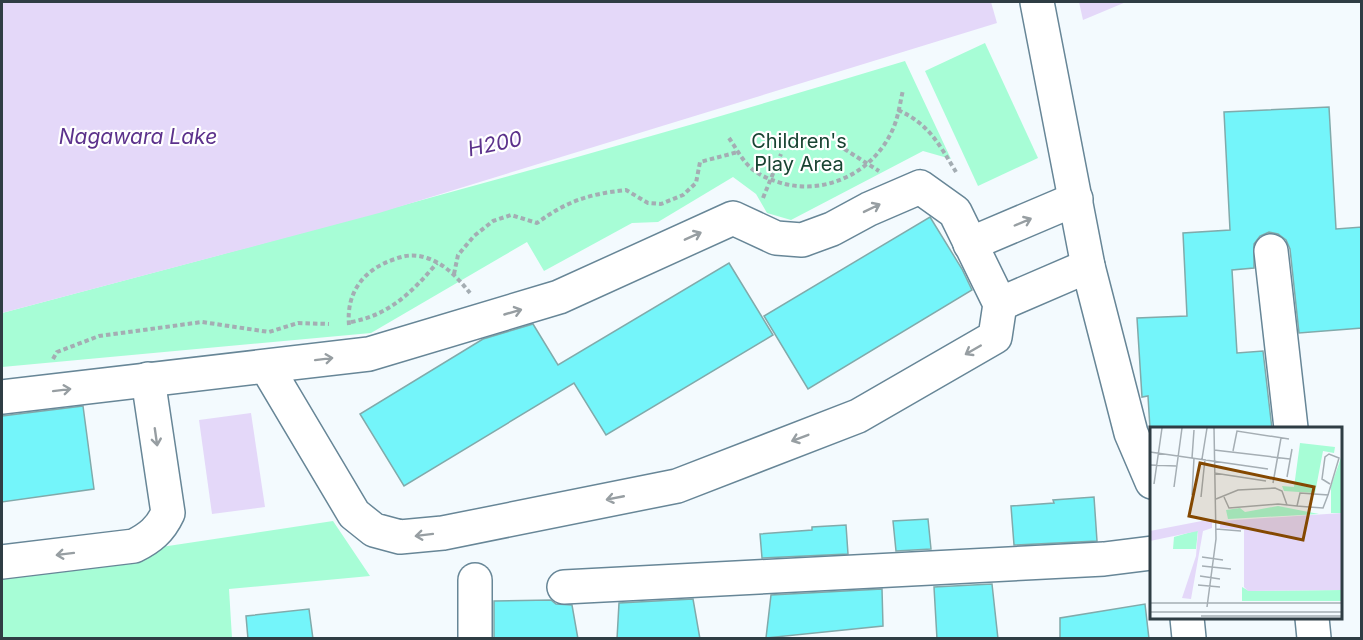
<svg xmlns="http://www.w3.org/2000/svg" width="1363" height="640" font-family="Inter,sans-serif">
<style>
.green{fill:#a7fdd6}
.water{fill:#e4d8f9}
.building{fill:#74f5fa;stroke:#81aaab;stroke-width:1.5}
.lines{fill:none;stroke-linecap:round;stroke-linejoin:round}
.minor-casing{stroke:#678697;stroke-width:36}
.tertiary-casing{stroke:#678697;stroke-width:36}
.path{stroke:#a4adb3;stroke-width:4;stroke-dasharray:4.5 3;stroke-linecap:butt}
.minor{stroke:#fff;stroke-width:33}
.tertiary{stroke:#fff;stroke-width:33}
.oneway{stroke:#979ea2}
.labels{text-anchor:middle;stroke-width:4.5;stroke-linejoin:round;paint-order:stroke}
.park-label{font-size:20px;fill:#184432;stroke:#fff}
.water-label{font-size:21px;font-style:italic;fill:#5c328c;stroke:#fff}
.inset-road{fill:none;stroke:#a5aeb4;stroke-width:1.5}
.view{fill:#844801;fill-opacity:0.15;stroke:#844801;stroke-width:3}
.inset-edge{fill:none;stroke:#2f3d44;stroke-width:3}
</style>
<rect width="100%" height="100%" fill="#f3fafe"/>
<g class="green">
<polygon points="985,43 1038,158 978,186 925,71"/>
<path d="M905,61L951,159L923,151L791,220L767,213L756,194L733,177L658,222L632,223L544,271L527,242L371,333L2,367V313C304,233 606,152 905,61Z"/>
<polygon points="333,521 370,576 229,589 232,638 2,638 2,571"/>
</g>
<g class="water">
<polygon points="2,2 991,2 997,23 379,213 2,313"/>
<polygon points="1079,2 1126,2 1083,20"/>
<polygon points="251,413 265,507 212,514 199,420"/>
</g>
<g class="building">
<polygon points="1329,107 1336,229 1362,227 1362,328 1299,333 1290,249 1286,240 1278,234 1269,232 1260,236 1254,244 1254,268 1232,270 1237,353 1263,351 1272,429 1150,429 1148,396 1142,397 1137,318 1187,316 1183,233 1230,230 1224,112"/>
<polygon points="930,217 962,269 972,290 808,389 764,316"/>
<polygon points="729,263 773,335 606,435 574,383 404,486 360,414 483,339 533,324 558,365"/>
<polygon points="83,406 94,489 2,502 2,416"/>
<polygon points="1094,497 1097,541 1014,545 1011,506 1054,503 1053,500"/>
<polygon points="928,519 931,549 896,551 893,521"/>
<polygon points="846,525 848,554 762,558 760,534 812,530 812,527"/>
<polygon points="992,584 998,639 937,639 934,587"/>
<polygon points="882,589 883,626 766,638 771,595"/>
<polygon points="693,599 700,639 617,639 619,603"/>
<polygon points="551,600 556,604 572,605 578,639 494,639 494,601"/>
<polygon points="1145,604 1149,639 1060,639 1060,618"/>
<polygon points="309,609 313,639 248,639 246,616"/>
</g>
<g class="lines">
<defs>
<g id="minor">
<polyline points="970,244 1076,199"/>
<polyline points="1271,251 1291,428"/>
<polyline points="1000,304 1088,266"/>
<polyline points="2,397 369,354 559,297 733,218 776,238 802,240 832,229 869,209 920,187 955,212 1000,304 995,337 858,416 677,486 443,533 400,537 374,530 354,514 266,366"/>
<path d="M2,562L134,546C150,538 160,530 168,513L148,379"/>
<polyline points="475,580 475,638"/>
<polyline points="564,587 1104,559 1152,553"/>
<polyline points="1312,618 1314,638"/>
</g>
<g id="tertiary">
<polyline points="1037,2 1088,266 1131,433 1152,482"/>
<polyline points="1187,618 1189,638"/>
</g>
</defs>
<use href="#minor" class="minor-casing"/>
<use href="#tertiary" class="tertiary-casing"/>
<g class="path">
<path d="M898,110C929,124 939,144 956,172"/>
<path d="M729,138C736,148 742,160 751,168C760,176 773,181 785,184C828,194 873,172 892,131C898,119 900,103 903,90"/>
<polyline points="838,145 879,171"/>
<polyline points="763,198 781,154"/>
<path d="M454,274L458,255L474,236L493,221L511,215L537,223C567,201 589,194 626,190L648,203L661,204L683,195L696,183L700,162L738,152"/>
<path d="M351,322C390,315 413,291 437,263"/>
<path d="M349,325C346,292 364,269 395,259C406,255 415,254 427,258C445,264 458,278 470,293"/>
<polyline points="53,359 57,352 99,336 202,322 269,332 298,323 329,324"/>
</g>
<use href="#minor" class="minor"/>
<use href="#tertiary" class="tertiary"/>
</g>
<defs><path id="oneway-shaft" d="M-6 0H5M1.5-3L5.5 0L1.5 3" fill="none" stroke-width="1.6" stroke-linecap="round" stroke-linejoin="round" transform="scale(1.5)"/></defs>
<g class="oneway">
<use href="#oneway-shaft" transform="translate(872 208) rotate(-26)"/>
<use href="#oneway-shaft" transform="translate(1023 222) rotate(-23)"/>
<use href="#oneway-shaft" transform="translate(693 236) rotate(-24)"/>
<use href="#oneway-shaft" transform="translate(513 312) rotate(-16)"/>
<use href="#oneway-shaft" transform="translate(973 350) rotate(150)"/>
<use href="#oneway-shaft" transform="translate(324 359) rotate(-7)"/>
<use href="#oneway-shaft" transform="translate(62 390) rotate(-7)"/>
<use href="#oneway-shaft" transform="translate(156 437) rotate(82)"/>
<use href="#oneway-shaft" transform="translate(800 438) rotate(159)"/>
<use href="#oneway-shaft" transform="translate(615 498) rotate(169)"/>
<use href="#oneway-shaft" transform="translate(424 535) rotate(173)"/>
<use href="#oneway-shaft" transform="translate(65 554) rotate(173)"/>
</g>
<g class="labels">
<g class="park-label">
<text x="799" y="148">Children's<tspan x="799" dy="23">Play Area</tspan></text>
</g>
<g class="water-label">
<text x="138" y="144">Nagawara Lake</text>
<text transform="translate(495 144) rotate(-12)" y="7">H200</text>
</g>
</g>
<g transform="translate(1150 427)">
<rect width="192" height="192" fill="#f3fafe"/>
<path d="M150,16L185,20L184,26L173,24L165,66L134,64L132,59L144,60ZM192,28V86H181V59ZM128,79L169,87L78,92L76,83L90,81L95,85ZM48,103L46,122H23L24,110ZM92,160L99,164L192,163V174H92Z" fill="#a7fdd6"/>
<path d="M192,86V163L98,164L94,160V103L70,101V94ZM62,92V101L53,104L41,172L32,171L46,129L48,104L0,114V104Z" fill="#e4d8f9"/>
<path class="inset-road" d="M64,23L140,32M83,24L87,4L139,12M0,25L118,42M42,31L44,3M52,32L57,1M0,38L26,39M64,46L116,54M137,50L142,22M123,56L131,11M4,57L12,1M24,60L32,1M42,68L44,31M178,68L189,31L179,27L175,30L172,52L180,57M51,70L55,32M74,70L79,81L128,77L147,79L159,80L173,81L178,68L150,66L147,79M66,72L88,63L125,61L132,64L137,78M66,102L91,104M52,130L73,133M52,139L81,142M50,149L70,152M48,158L70,160M0,176H192M57,180L66,112L64,1M0,185H192M51,189H192"/>
<path class="view" d="M50,36L164,60L153,113L39,89Z"/>
<rect width="192" height="192" class="inset-edge"/>
</g>
<rect width="1363" height="640" fill="none" stroke="#2f3d44" stroke-width="6"/>
</svg>
